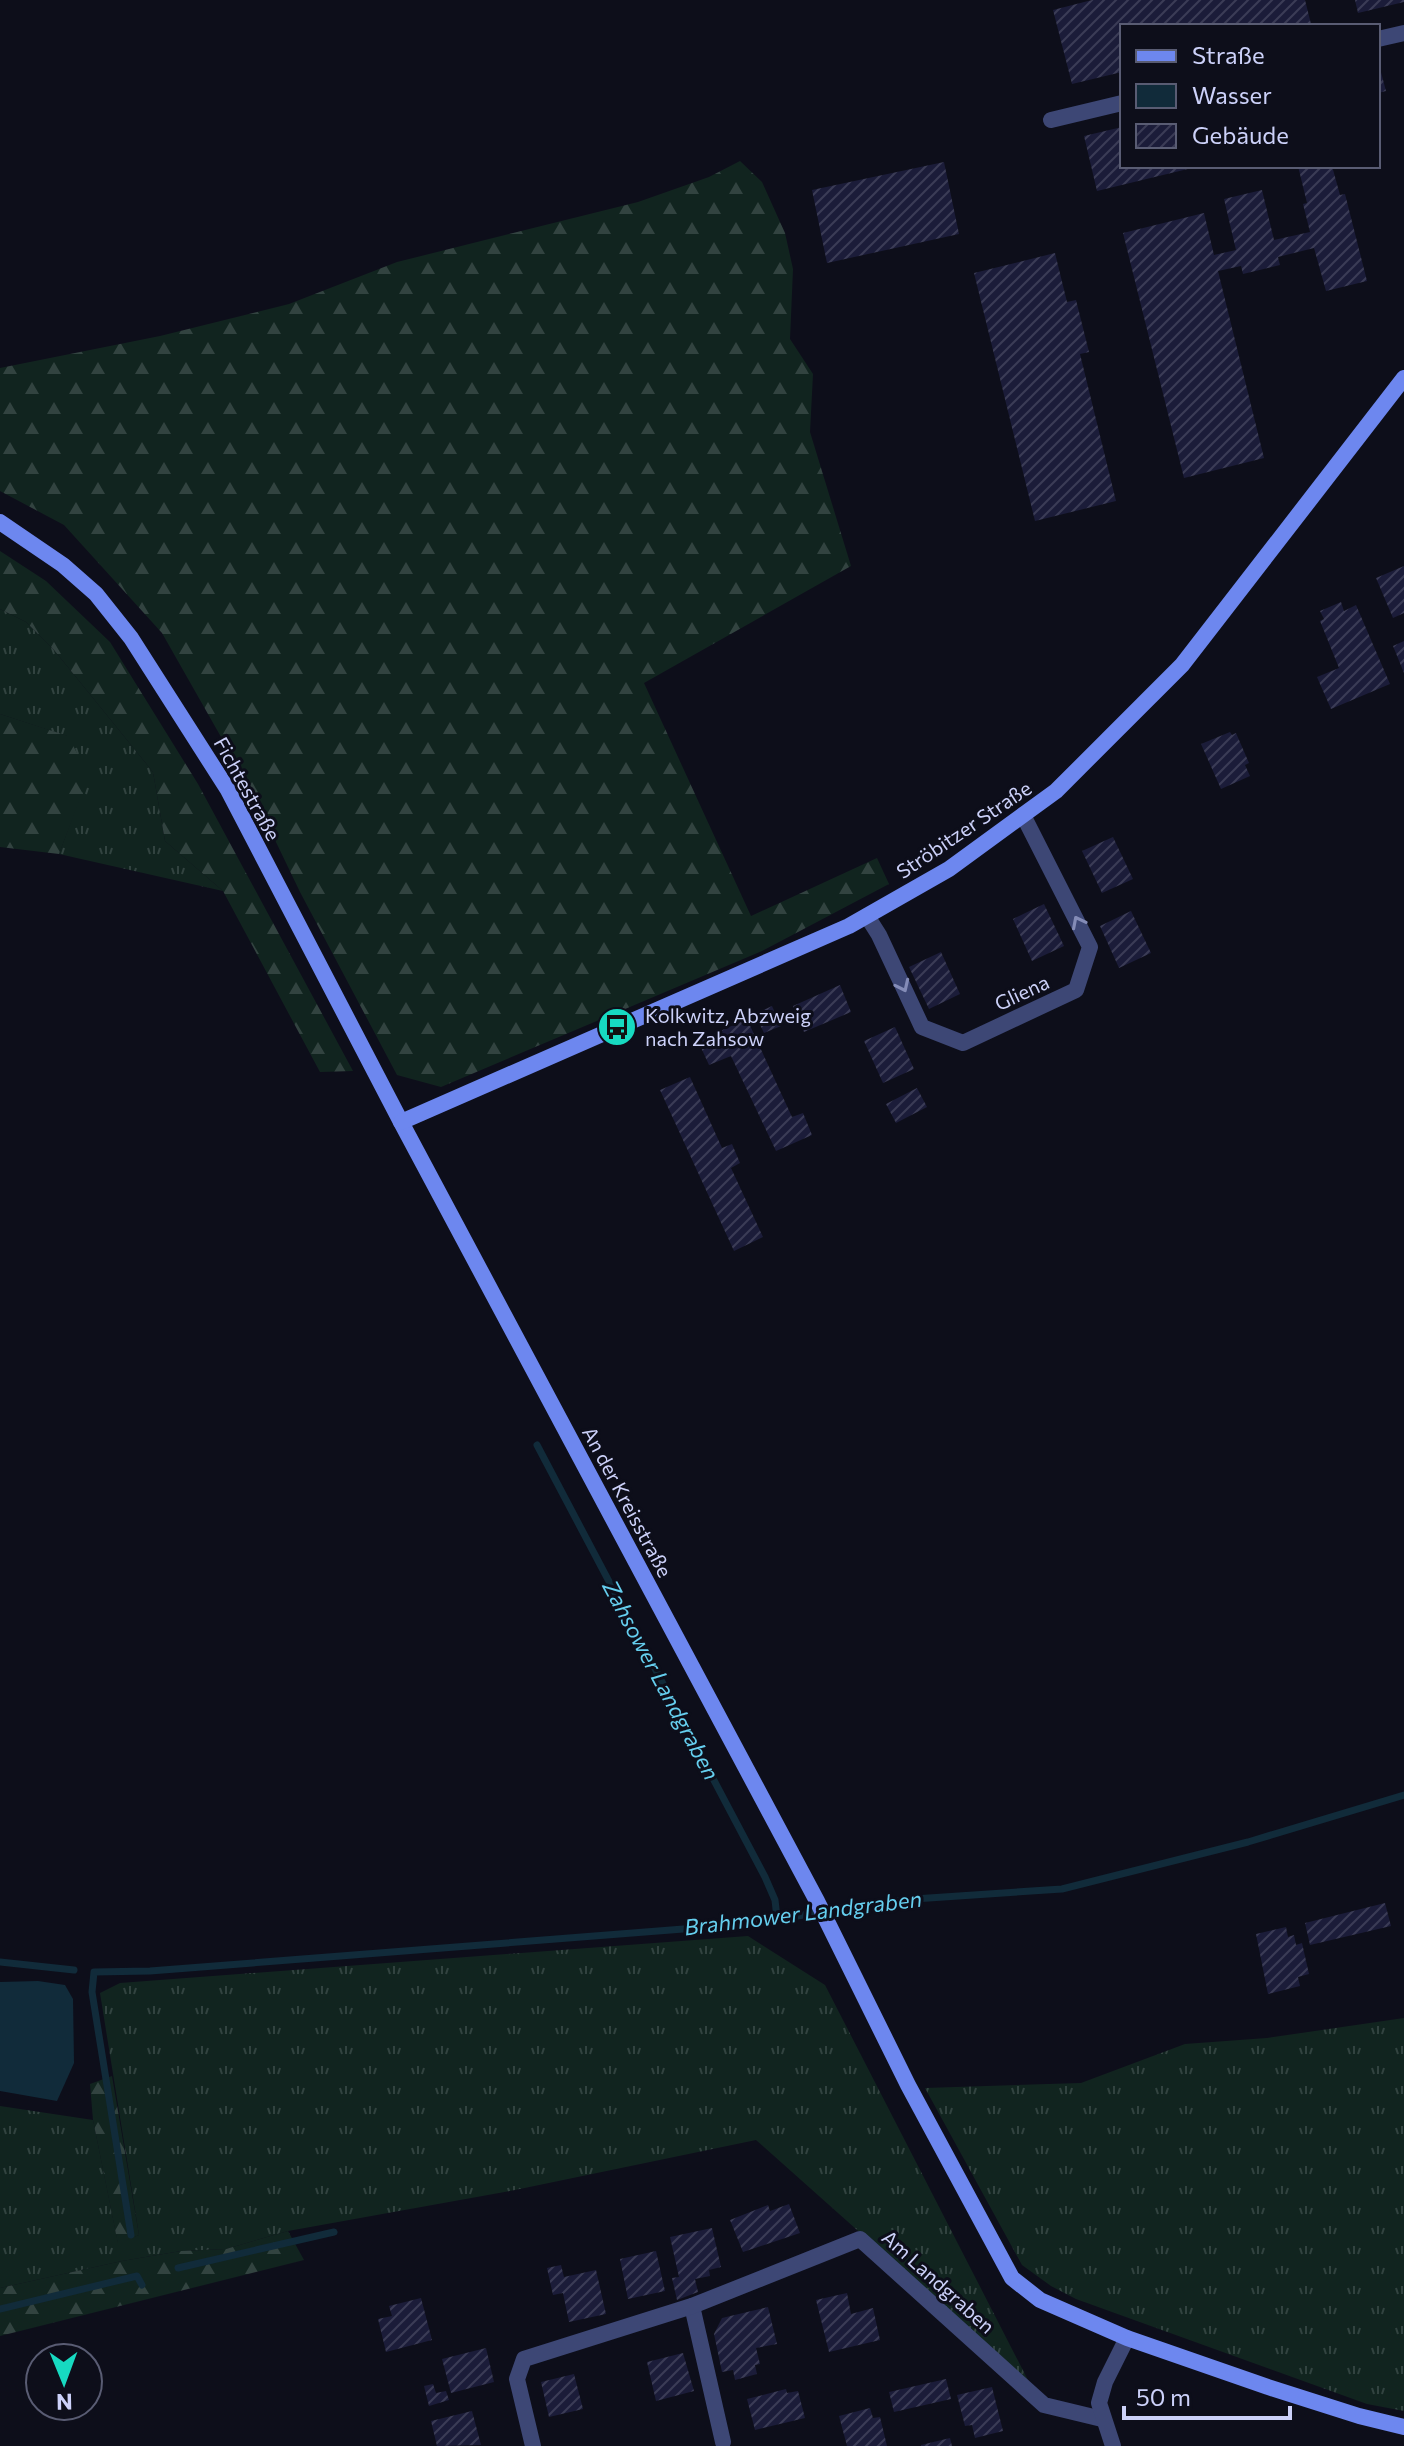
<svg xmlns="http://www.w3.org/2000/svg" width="1404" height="2446" font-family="Commissioner,sans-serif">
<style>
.grass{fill:url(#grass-tufts)}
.forest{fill:url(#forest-firs)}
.water{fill:#112b3a}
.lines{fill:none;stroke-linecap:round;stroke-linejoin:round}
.stream{stroke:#112b3a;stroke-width:7}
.building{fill:url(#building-hatch)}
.street{stroke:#3d4775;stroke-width:16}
.secondary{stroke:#6d87ef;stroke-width:16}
.oneway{stroke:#848cb7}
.labels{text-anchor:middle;stroke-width:6;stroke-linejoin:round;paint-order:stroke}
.street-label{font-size:20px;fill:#ccd1f9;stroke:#0d0e1a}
.poi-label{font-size:20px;fill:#ccd1f9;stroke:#0d0e1a;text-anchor:start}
.water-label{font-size:22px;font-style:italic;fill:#65ceee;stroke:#0d0e1a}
</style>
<defs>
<pattern id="grass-tufts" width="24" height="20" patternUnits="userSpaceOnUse" patternTransform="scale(2)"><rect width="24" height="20" fill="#11241f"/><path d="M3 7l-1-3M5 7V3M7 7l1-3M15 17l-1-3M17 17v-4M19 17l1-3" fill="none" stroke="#324340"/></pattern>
<pattern id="forest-firs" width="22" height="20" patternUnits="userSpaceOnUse" patternTransform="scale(2)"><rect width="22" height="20" fill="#11241f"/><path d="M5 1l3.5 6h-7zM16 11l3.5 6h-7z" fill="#324340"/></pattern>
<pattern id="building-hatch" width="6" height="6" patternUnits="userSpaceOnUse" patternTransform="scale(2)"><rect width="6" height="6" fill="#1b1c39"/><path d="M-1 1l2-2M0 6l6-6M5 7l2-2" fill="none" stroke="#3b3c56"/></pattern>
</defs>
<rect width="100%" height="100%" fill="#0d0e1a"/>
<g class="grass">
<polygon points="0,609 26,622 54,650 153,772 165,841 223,891 59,854 88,776 67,736 0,714"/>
<polygon points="748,1936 825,1985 1030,2384 756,2140 515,2190 288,2231 226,2249 181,2251 122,2261 0,2288 0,2106 93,2120 118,2243 139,2235 100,1993 120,1983"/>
<polygon points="1404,2018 1404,2411 1367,2404 1076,2299 1051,2286 1022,2265 925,2088 1081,2083 1185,2044 1267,2038"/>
</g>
<g class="forest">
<polygon points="740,161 762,182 785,233 793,269 790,339 813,374 810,432 851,566 644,683 751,916 877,858 889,884 762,951 441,1087 397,1075 300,892 250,788 162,633 64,525 0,491 0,368 160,336 289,304 397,262 638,202 709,177"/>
<polygon points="0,551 46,581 110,642 198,784 353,1071 320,1072 223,891 165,841 153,772 54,650 26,622 0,609"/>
<polygon points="0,714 68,736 89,776 59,854 0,847"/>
<polygon points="112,2076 139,2235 118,2244 93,2120 90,2084"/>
<polygon points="288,2231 304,2260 0,2336 0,2288 122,2261 181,2251 226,2249"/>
</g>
<polygon class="water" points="38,1981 65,1985 73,1999 74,2063 57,2101 0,2091 0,1982"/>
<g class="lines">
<g class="stream">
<polyline points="537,1445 765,1877 775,1900 777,1918"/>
<polyline points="0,1962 74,1970"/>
<polyline points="131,2235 92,1992 94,1972 150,1971 760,1923 846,1907 914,1899 1062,1889 1248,1842 1404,1795"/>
<polyline points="178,2268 334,2232"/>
<polyline points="0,2309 137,2276 142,2285"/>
</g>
</g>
<g class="building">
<polygon points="1092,0 1305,0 1311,24 1122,26 1122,72 1072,84 1053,10"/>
<polygon points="1355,0 1404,0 1404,2 1358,13"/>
<polygon points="1378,61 1386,91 1378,93"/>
<polygon points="1122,127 1122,166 1196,167 1097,191 1084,136"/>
<polygon points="944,162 959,234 827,263 812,190"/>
<polygon points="1298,166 1332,166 1340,195 1345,194 1367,281 1326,291 1314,248 1278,257 1280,265 1243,274 1241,266 1218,271 1264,458 1184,478 1123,233 1204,213 1214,255 1236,250 1224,199 1262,190 1274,240 1310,232 1303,204 1307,203"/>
<polygon points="1055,253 1067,302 1076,300 1089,352 1080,354 1116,501 1035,521 974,273"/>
<polygon points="1404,566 1404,613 1393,618 1376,578"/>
<polygon points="1341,602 1344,611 1356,605 1390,684 1331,709 1317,677 1339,668 1320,621 1324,619 1320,611"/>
<polygon points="1404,641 1404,673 1393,646"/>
<polygon points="1230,732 1232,735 1236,733 1249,763 1245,765 1250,776 1221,789 1201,744"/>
<polygon points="1113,837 1133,879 1102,893 1082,851"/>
<polygon points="1044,904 1064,946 1032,961 1013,919"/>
<polygon points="1131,911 1151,953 1119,968 1100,926"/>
<polygon points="941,952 960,994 929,1009 909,967"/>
<polygon points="840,985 851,1012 804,1032 793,1006"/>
<polygon points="772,1006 781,1026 764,1033 755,1014"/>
<polygon points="747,1019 792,1117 803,1113 812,1135 776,1151 731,1056 709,1065 698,1041"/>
<polygon points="895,1027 914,1069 883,1083 864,1041"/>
<polygon points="690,1077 722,1148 732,1144 740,1163 731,1168 763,1237 734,1251 660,1090"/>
<polygon points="917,1088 927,1107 896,1123 886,1104"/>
<polygon points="1385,1903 1391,1926 1310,1945 1305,1923"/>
<polygon points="1286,1927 1288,1937 1294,1935 1296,1945 1302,1943 1309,1974 1298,1977 1300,1986 1268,1994 1256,1934"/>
<polygon points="789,2204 800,2233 743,2252 730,2220 768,2205 770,2211"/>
<polygon points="712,2228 721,2267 709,2270 710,2276 695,2279 698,2292 677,2300 672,2278 679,2277 670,2237"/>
<polygon points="656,2251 665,2291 628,2299 620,2259"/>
<polygon points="561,2265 564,2277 596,2270 606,2314 569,2322 563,2293 553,2295 547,2268"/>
<polygon points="847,2293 851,2314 873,2308 880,2340 829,2352 816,2300"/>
<polygon points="421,2298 432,2340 386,2352 378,2319 392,2316 389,2306"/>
<polygon points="768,2307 777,2344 756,2348 760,2364 755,2365 757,2374 735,2380 733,2370 722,2372 714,2334 722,2318"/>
<polygon points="486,2348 494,2382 451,2393 442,2359"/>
<polygon points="683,2353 694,2391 656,2401 647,2362"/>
<polygon points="574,2374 583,2409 549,2417 541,2382"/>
<polygon points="946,2379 951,2399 894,2412 889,2392"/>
<polygon points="433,2384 436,2393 446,2391 449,2400 429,2406 424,2386"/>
<polygon points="992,2387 1003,2431 975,2438 972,2425 965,2426 957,2395"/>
<polygon points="786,2389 787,2393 798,2391 805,2418 755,2430 747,2399"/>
<polygon points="870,2408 873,2418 880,2417 887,2446 847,2446 839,2416"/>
<polygon points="472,2411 481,2445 437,2446 431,2421"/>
<polygon points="950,2438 952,2446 921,2446 921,2445"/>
</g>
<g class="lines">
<g class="street">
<polyline points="1378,39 1404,33"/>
<polyline points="1051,120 1122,103"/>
<polyline points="867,916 879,935 922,1027 963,1043 1076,990 1090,947 1023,815"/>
<polyline points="692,2306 723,2442"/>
<polyline points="533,2446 517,2379 524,2359 692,2306 860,2239 1044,2405 1102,2419"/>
<polyline points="1113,2446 1099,2403 1105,2382 1127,2338"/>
</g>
<g class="secondary">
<polyline points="0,522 63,565 96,594 131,638 228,790 401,1122 817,1901 908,2085 1012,2278 1040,2300 1127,2338 1268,2387 1359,2416 1404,2427"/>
<polyline points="401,1122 849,926 949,869 1023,815 1056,791 1182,665 1404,378"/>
</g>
</g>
<defs><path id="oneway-chevron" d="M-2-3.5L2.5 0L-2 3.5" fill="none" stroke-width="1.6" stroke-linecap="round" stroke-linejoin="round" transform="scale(2)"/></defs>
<g class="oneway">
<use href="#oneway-chevron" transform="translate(1078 922) rotate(-117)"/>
<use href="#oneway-chevron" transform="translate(903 986) rotate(65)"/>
</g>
<defs>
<symbol id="bus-disc" viewBox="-11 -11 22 22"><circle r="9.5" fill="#17dac1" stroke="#0d0e1a"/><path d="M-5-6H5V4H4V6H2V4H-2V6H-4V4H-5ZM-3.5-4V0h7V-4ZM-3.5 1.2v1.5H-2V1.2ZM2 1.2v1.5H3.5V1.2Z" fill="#111"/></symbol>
</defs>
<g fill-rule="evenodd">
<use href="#bus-disc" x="595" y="1005" width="44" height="44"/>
</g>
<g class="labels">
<g class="street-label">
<text transform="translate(247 789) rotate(61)" y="7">Fichtestraße</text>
<text transform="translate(964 830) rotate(-34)" y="7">Ströbitzer Straße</text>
<text transform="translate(1022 993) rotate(-25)" y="7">Gliena</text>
<text transform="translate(627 1502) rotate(62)" y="7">An der Kreisstraße</text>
<text transform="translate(938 2282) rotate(42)" y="7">Am Landgraben</text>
</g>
<g class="poi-label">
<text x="645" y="1023">Kolkwitz, Abzweig<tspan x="645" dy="23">nach Zahsow</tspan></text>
</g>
<g class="water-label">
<text transform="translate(661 1680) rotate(62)" y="8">Zahsower Landgraben</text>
<text transform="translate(803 1913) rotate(-7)" y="8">Brahmower Landgraben</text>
</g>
</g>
<rect x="1120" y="24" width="260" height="144" fill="#0d0e1a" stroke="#595c73" stroke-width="2"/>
<rect x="1136" y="50" width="40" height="12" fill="#6d87ef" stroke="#595c73" stroke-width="2"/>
<text x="1192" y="64" font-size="24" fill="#ccd1f9">Straße</text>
<rect x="1136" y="84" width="40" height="24" fill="#112b3a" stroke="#595c73" stroke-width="2"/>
<text x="1192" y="104" font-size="24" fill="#ccd1f9">Wasser</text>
<rect x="1136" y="124" width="40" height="24" fill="url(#building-hatch)" stroke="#595c73" stroke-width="2"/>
<text x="1192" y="144" font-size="24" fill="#ccd1f9">Gebäude</text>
<g transform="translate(64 2382) rotate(179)"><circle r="38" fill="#0d0e1a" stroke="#595c73" stroke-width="2"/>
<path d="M0-6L14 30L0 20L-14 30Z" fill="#17dac1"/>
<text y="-12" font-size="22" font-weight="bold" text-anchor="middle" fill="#ccd1f9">N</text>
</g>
<path d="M1124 2406v12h166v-12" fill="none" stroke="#ccd1f9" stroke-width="4"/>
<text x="1136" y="2406" font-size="24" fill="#ccd1f9" stroke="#0d0e1a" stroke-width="6" paint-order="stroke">50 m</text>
</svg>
